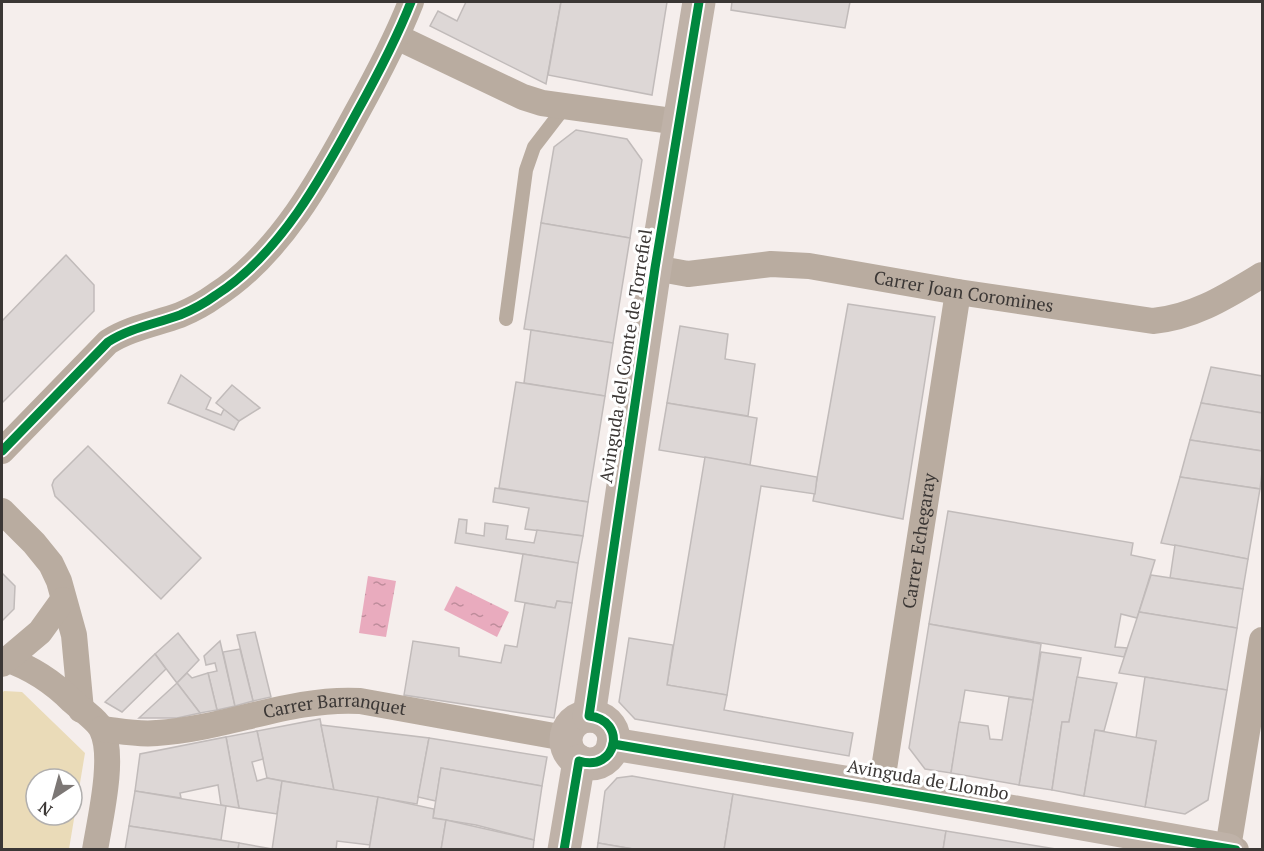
<svg xmlns="http://www.w3.org/2000/svg" width="1264" height="851" font-family="'PT Serif',serif">
<style>
.park{fill:#eadbb8;fill-rule:evenodd}
.water{fill:url(#water-ripples)}
.building{fill:#ddd7d6;stroke:#c1bbba;stroke-width:1.5}
.lines{fill:none;stroke-linecap:round;stroke-linejoin:round}
.lane{stroke:#b9aca0;stroke-width:14}
.street{stroke:#b9aca0;stroke-width:26}
.secondary{stroke:#bfb2a8;stroke-width:33}
.cycleway-casing{stroke:#fff;stroke-width:13}
.cycleway{stroke:#00873e;stroke-width:9}
.labels{text-anchor:middle;stroke-width:6;stroke-linejoin:round;paint-order:stroke}
.street-label{font-size:18px;fill:#3b3735;stroke:#fff}
</style>
<defs>
<pattern id="water-ripples" width="26" height="14" patternUnits="userSpaceOnUse" patternTransform="scale(1.5)"><rect width="26" height="14" fill="#e9abbe"/><path d="M2 4q2-2 4 0t4 0M15 11q2-2 4 0t4 0" fill="none" stroke="#be8c9b"/></pattern>
</defs>
<rect width="100%" height="100%" fill="#f5eeec"/>
<path class="park" d="M4,691L22,692L85,753L69,849H2V693ZM36,779H72V815H36Z"/>
<g class="water">
<polygon points="368,576 396,581 386,637 359,633"/>
<polygon points="456,586 509,612 497,637 444,610"/>
</g>
<g class="building">
<polygon points="466,2 561,2 546,84 430,26 438,11 457,21"/>
<polygon points="561,2 667,2 652,95 548,75"/>
<polygon points="732,2 850,2 845,28 731,10"/>
<polygon points="576,130 627,139 642,160 630,238 541,223 554,147"/>
<polygon points="541,223 630,238 613,343 524,329"/>
<polygon points="66,255 94,285 94,311 2,403 2,321"/>
<polygon points="848,304 935,317 903,519 813,501"/>
<polygon points="680,326 728,334 725,359 755,364 748,416 667,403"/>
<polygon points="531,330 613,343 605,396 524,383"/>
<polygon points="1211,367 1262,376 1262,413 1201,403"/>
<polygon points="181,375 211,398 206,409 221,415 224,409 239,421 234,430 168,403"/>
<polygon points="516,382 605,396 588,502 499,488"/>
<polygon points="232,385 260,408 239,421 216,403"/>
<polygon points="667,403 757,418 750,465 659,450"/>
<polygon points="1201,403 1262,413 1262,451 1190,440"/>
<polygon points="1190,440 1262,451 1262,472 1260,489 1180,477"/>
<polygon points="88,446 201,558 161,599 55,496 52,485 54,480"/>
<polygon points="705,457 817,477 815,494 761,486 727,695 667,685"/>
<polygon points="1180,477 1260,489 1248,559 1161,543"/>
<polygon points="495,488 588,502 583,536 525,529 529,508 493,502"/>
<polygon points="948,511 1133,543 1131,555 1155,560 1137,618 1121,614 1115,647 1127,648 1124,657 929,624"/>
<polygon points="459,519 467,520 466,533 484,536 485,523 508,526 506,539 534,543 537,530 583,536 578,563 455,543"/>
<polygon points="1175,545 1248,559 1243,589 1170,578"/>
<polygon points="523,554 578,563 572,603 557,601 555,608 515,601"/>
<polygon points="2,573 15,586 14,609 2,621"/>
<polygon points="1151,575 1243,589 1237,628 1139,612"/>
<polygon points="557,601 572,603 554,718 404,695 413,641 459,648 459,656 501,663 505,645 517,647 525,603 555,608"/>
<polygon points="1139,612 1237,628 1227,690 1119,673"/>
<polygon points="929,624 1041,644 1033,700 965,690 951,773 925,769 909,748"/>
<polygon points="255,632 271,697 253,701 237,635"/>
<polygon points="178,633 199,660 177,683 155,654"/>
<polygon points="629,638 673,645 667,685 727,695 724,710 853,733 849,756 635,719 619,702"/>
<polygon points="220,641 235,706 217,710 208,673 217,671 215,663 206,665 204,656"/>
<polygon points="240,649 253,701 235,706 223,652"/>
<polygon points="1041,652 1081,658 1069,722 1062,722 1052,790 1019,785"/>
<polygon points="155,654 166,669 122,712 105,702"/>
<polygon points="187,673 192,678 208,673 217,710 200,713 177,683"/>
<polygon points="1077,677 1117,683 1104,731 1095,730 1084,796 1052,790 1062,722 1069,722"/>
<polygon points="1145,677 1227,690 1208,800 1185,814 1145,807 1156,741 1136,738"/>
<polygon points="177,683 200,713 177,718 139,718"/>
<polygon points="1009,697 1033,700 1019,785 951,773 959,722 988,726 990,739 1002,740"/>
<polygon points="320,719 334,790 267,778 257,731"/>
<polygon points="321,725 429,738 417,804 334,790"/>
<polygon points="1095,730 1156,741 1145,807 1084,796"/>
<polygon points="257,731 263,759 252,762 257,781 267,778 282,781 277,814 239,808 226,737"/>
<polygon points="226,737 239,808 221,805 218,785 180,793 181,798 135,791 140,754"/>
<polygon points="429,738 547,757 542,786 441,768 436,801 418,797"/>
<polygon points="441,768 542,786 534,840 476,825 433,818"/>
<polygon points="632,776 733,794 724,850 639,850 598,843 605,791 617,778"/>
<polygon points="282,781 378,797 370,845 337,841 336,850 272,850"/>
<polygon points="135,791 226,806 221,840 129,826"/>
<polygon points="733,794 946,831 943,850 724,850"/>
<polygon points="378,797 434,809 433,818 446,820 441,850 369,850"/>
<polygon points="446,820 534,840 533,850 441,850"/>
<polygon points="129,826 239,843 238,850 125,850"/>
<polygon points="946,831 1062,850 943,850"/>
<polygon points="239,843 272,849 272,850 238,850"/>
<polygon points="598,843 639,850 597,850"/>
</g>
<g class="lines">
<polyline class="lane" points="506,319 526,170 534,147 564,108"/>
<g class="street">
<polyline points="397,37 523,97 542,103 679,122"/>
<path id="s1" d="M655,268L688,274L771,264L809,266L958,292L1153,321C1195,317 1227,296 1262,275"/>
<path d="M2,451L108,342C130,328 155,324 180,315C192,310 205,303 216,295C280,254 322,177 357,112C377,76 396,40 411,2"/>
<polyline points="2,511 34,543 51,564 59,581 74,635 81,710"/>
<path d="M6,659C32,668 53,682 72,701C80,708 98,721 102,730C115,757 100,819 95,850"/>
<polyline points="2,664 40,632 63,600"/>
<path id="s2" d="M102,729C120,731 138,735 157,733C225,729 291,697 360,701L565,738"/>
<path id="s3" d="M881,788L958,292"/>
<polyline points="1236,850 1228,848 1262,640"/>
</g>
<g class="secondary">
<circle cx="590" cy="740" r="24"/>
<polyline points="589,716 655,268 699,2"/>
<polyline points="613,744 881,788 1228,850"/>
<polyline points="564,850 579,761"/>
</g>
<defs>
<g id="cycleway">
<path d="M2,451L108,342C130,328 155,324 180,315C192,310 205,303 216,295C280,254 322,177 357,112C377,76 396,40 411,2"/>
<polyline points="613,744 1236,850"/>
<path d="M564,850L579,761C617,773 628,720 589,716L655,268L699,2"/>
</g>
</defs>
<use href="#cycleway" class="cycleway-casing"/>
<use href="#cycleway" class="cycleway"/>
</g>
<g class="labels">
<g class="street-label">
<text dy="6" stroke="none"><textPath href="#s1" startOffset="312">Carrer Joan Coromines</textPath></text>
<text transform="translate(626 356) rotate(-81)" y="6">Avinguda del Comte de Torrefiel</text>
<text dy="6" stroke="none"><textPath href="#s3" startOffset="250">Carrer Echegaray</textPath></text>
<text dy="6" stroke="none"><textPath href="#s2" startOffset="236">Carrer Barranquet</textPath></text>
<text transform="translate(928 780) rotate(10)" y="6">Avinguda de Llombo</text>
</g>
</g>
<rect width="1264" height="851" fill="none" stroke="#3b3735" stroke-width="6"/>
<g transform="translate(54 797) rotate(216)"><circle r="28" fill="#ffffff" stroke="#b1afae" stroke-width="1.5"/>
<path d="M0-4.5L10 22L0 15L-10 22Z" fill="#7c7775"/>
<text y="-9" font-size="16" font-weight="bold" text-anchor="middle" fill="#3b3735">N</text>
</g>
</svg>
